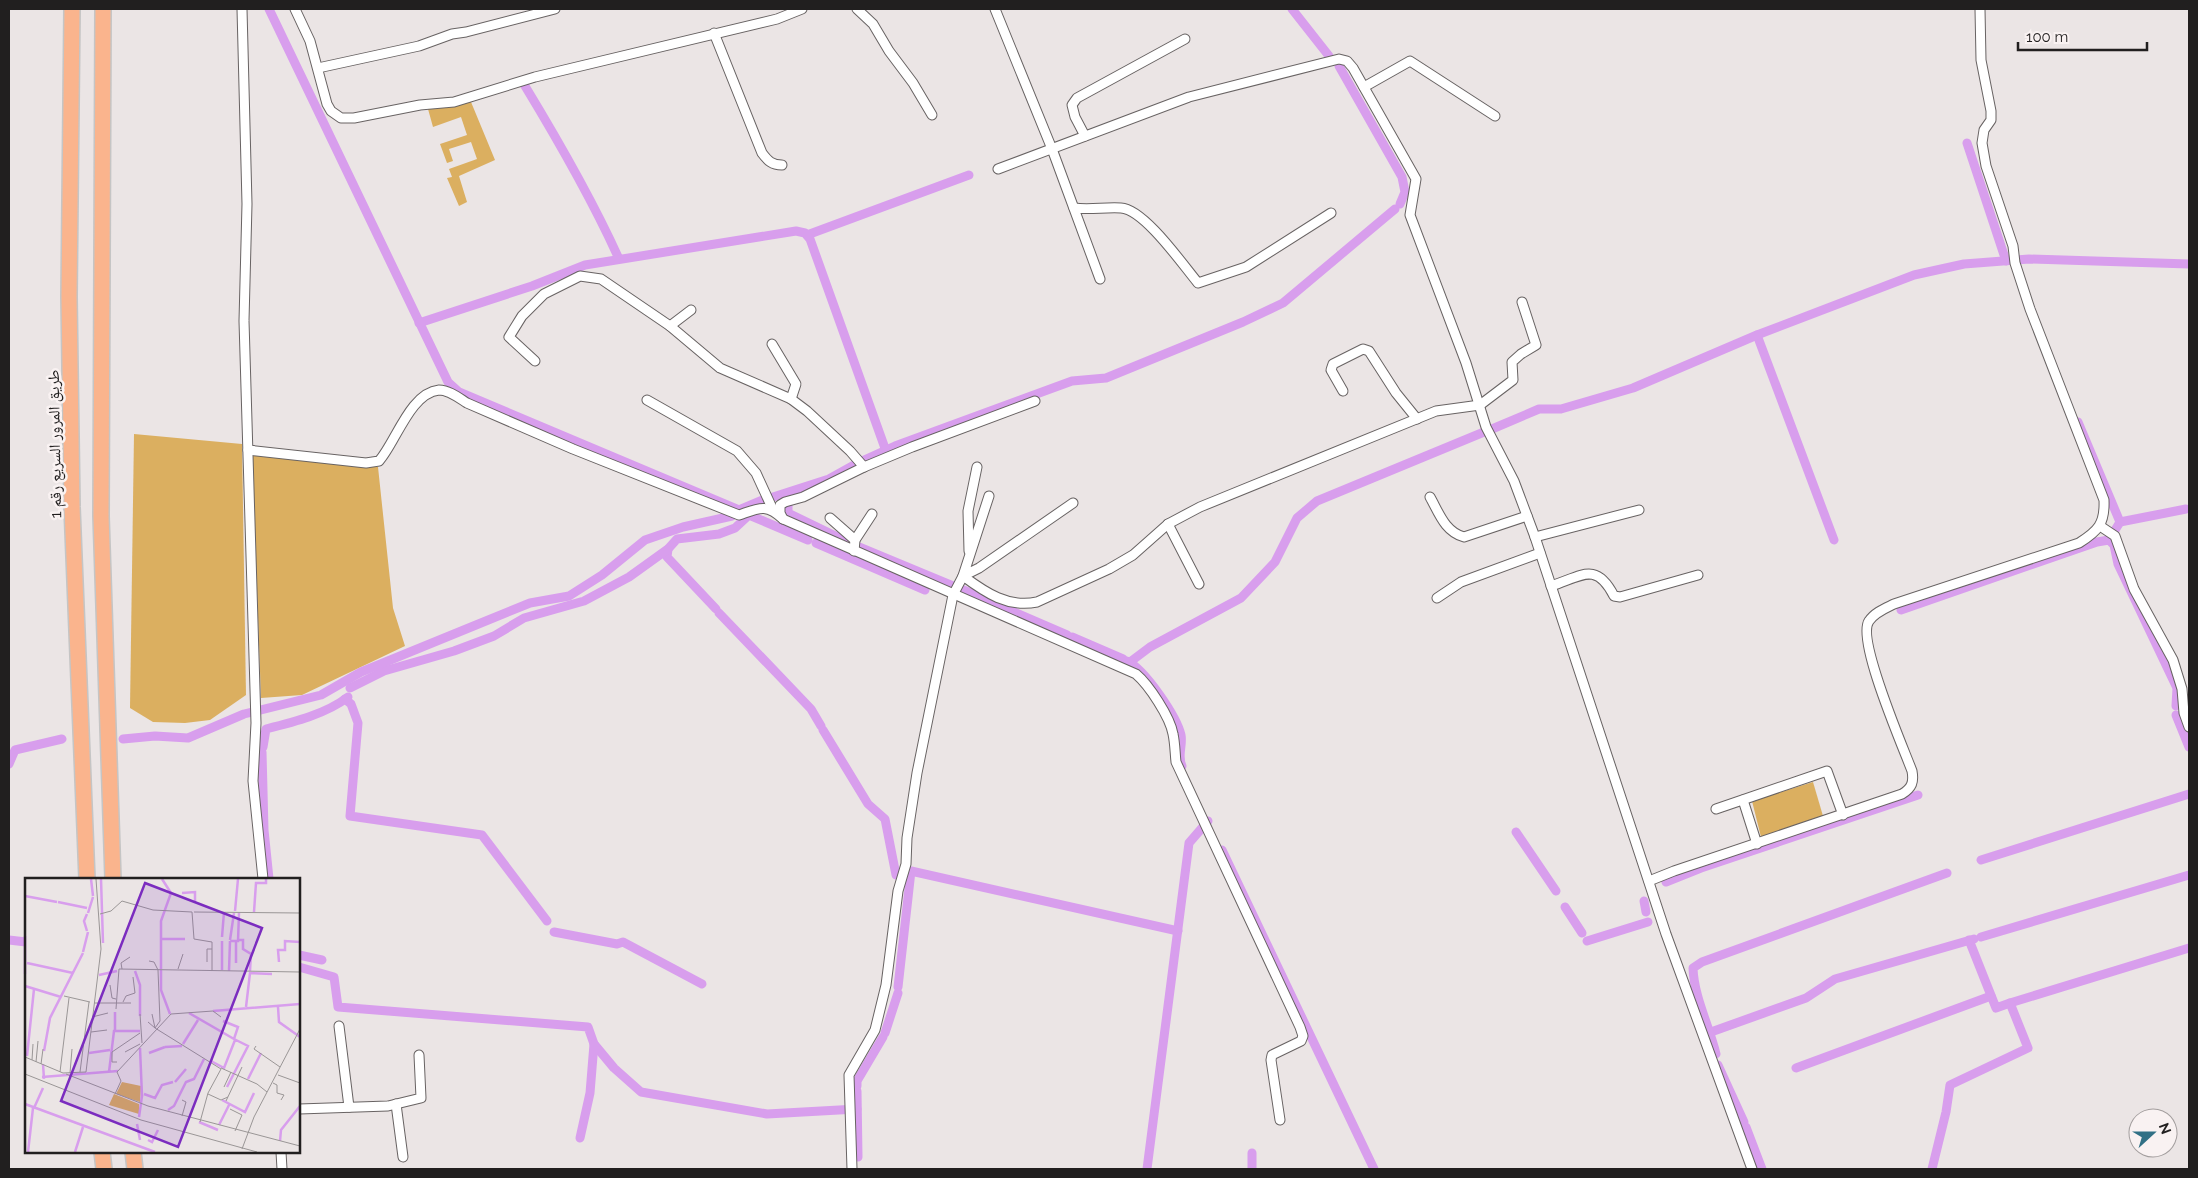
<svg xmlns="http://www.w3.org/2000/svg" width="2198" height="1178" font-family="Raleway,'Noto Naskh Arabic',sans-serif">
<style>
.green{fill:#dbaf60}
.lines{fill:none;stroke-linecap:round;stroke-linejoin:round}
.canal{stroke:#d89eed;stroke-width:9}
.minor-casing{stroke:#686363;stroke-width:11}
.motorway-casing{stroke:#c5c5c5;stroke-width:18}
.minor{stroke:#fff;stroke-width:9}
.motorway{stroke:#fab48d;stroke-width:15}
.labels{text-anchor:middle;stroke-width:5;stroke-linejoin:round;paint-order:stroke}
.street-label{font-size:16px;fill:#211f1f;stroke:#f9f2f2}
.inset-river{fill:none;stroke:#d89eed;stroke-width:2.5}
.inset-road{fill:none;stroke:#9a9696;stroke-width:1}
.view{fill:#7b2cbf;fill-opacity:0.15;stroke:#7b2cbf;stroke-width:2.5}
.inset-edge{fill:none;stroke:#211f1f;stroke-width:2.5}
</style>
<rect width="100%" height="100%" fill="#ebe5e5"/>
<g class="green">
<polygon points="471,102 495,160 459,176 467,202 459,206 447,178 452,177 449,169 477,159 471,142 449,149 453,161 447,163 440,144 467,135 461,117 433,127 428,109"/>
<polygon points="134,434 242,444 246,695 210,720 185,723 153,722 130,708"/>
<polygon points="252,455 378,467 393,608 405,646 302,695 261,698"/>
<polygon points="1813,782 1823,816 1761,837 1752,801"/>
</g>
<g class="lines">
<g class="canal">
<polyline points="269,9 448,382 459,392 739,510 765,499"/>
<polyline points="1292,9 1329,56"/>
<polyline points="1339,66 1402,177 1405,192 1400,204"/>
<path d="M525,86C559,142 592,199 619,259"/>
<polyline points="1967,143 2006,261"/>
<polyline points="807,235 969,175"/>
<polyline points="419,323 532,286 585,265 796,231 805,233 810,239 886,451"/>
<polyline points="1757,335 1834,540"/>
<polyline points="2078,422 2120,522 2109,540"/>
<polyline points="1492,429 1539,409 1561,409 1633,388 1757,335 1914,275 1964,264 2029,259 2189,264"/>
<polyline points="862,461 895,446 1072,381 1106,378 1243,322 1283,303 1395,209"/>
<polyline points="770,498 829,479 856,464"/>
<polyline points="788,505 788,513 852,544"/>
<polyline points="2120,522 2186,509"/>
<polyline points="816,543 925,590"/>
<polyline points="859,547 953,586"/>
<polyline points="668,549 667,557 716,609"/>
<polyline points="961,589 1067,635"/>
<polyline points="1901,610 2097,542 2109,540 2114,545 2118,564 2177,688 2176,706"/>
<polyline points="719,613 811,709 821,726"/>
<polyline points="1072,637 1123,659"/>
<path d="M1127,661C1145,669 1177,717 1181,735C1183,746 1177,756 1182,766"/>
<polyline points="1130,662 1150,647 1241,598 1275,562 1297,518 1317,501 1484,432"/>
<polyline points="350,688 384,671 454,651 494,636 524,618 584,601 629,577 668,549 677,539 719,534 735,528 749,515 808,540"/>
<polyline points="345,699 351,704 358,723 350,816 482,835 547,921"/>
<polyline points="2176,715 2189,747"/>
<polyline points="823,730 868,804 885,819 896,875"/>
<polyline points="123,739 155,736 188,738 244,714 321,695 361,672 476,625 530,603 569,596 602,575 645,540 683,527 732,516"/>
<path d="M263,747L266,729C294,722 326,714 348,697"/>
<polyline points="262,752 264,830 269,879"/>
<polyline points="9,764 15,750 62,739"/>
<polyline points="1516,832 1556,891"/>
<polyline points="1222,850 1374,1169"/>
<polyline points="1981,860 2189,794"/>
<polyline points="1666,882 1701,868 1918,795"/>
<polyline points="1644,901 1646,912"/>
<polyline points="1565,907 1582,933"/>
<polyline points="554,932 617,944 623,942 702,984"/>
<polyline points="1981,937 2189,875"/>
<polyline points="9,940 26,942"/>
<polyline points="1969,940 1996,1008 2010,1003 2189,948"/>
<polyline points="1587,941 1648,922"/>
<polyline points="299,955 322,960"/>
<polyline points="299,967 334,977 338,1007 588,1027 594,1044 614,1068 641,1092 767,1114 857,1109"/>
<polyline points="898,987 911,871 1178,931"/>
<polyline points="1711,1032 1806,998 1835,979 1974,939"/>
<polyline points="885,1033 898,993"/>
<path d="M1716,1054C1709,1025 1694,997 1693,968L1702,962L1947,873"/>
<polyline points="1718,1065 1744,1122"/>
<polyline points="1796,1068 1991,996"/>
<polyline points="857,1086 857,1081 883,1037"/>
<polyline points="857,1091 858,1157"/>
<polyline points="1746,1127 1762,1169"/>
<polyline points="580,1138 590,1093 594,1044"/>
<polyline points="1147,1169 1189,843 1208,821"/>
<polyline points="1252,1169 1252,1153"/>
<polyline points="1932,1169 1946,1112 1950,1085 2028,1048 2010,1003"/>
</g>
<defs>
<g id="minor">
<polyline points="242,9 247,204 244,321 256,723 253,781 263,879"/>
<polyline points="295,9 310,41 327,104 331,111 341,118 354,118 420,105 454,102 535,77 777,19 802,9"/>
<polyline points="857,9 873,24 889,51 913,83 932,115"/>
<polyline points="995,9 1052,149 1100,279"/>
<path d="M714,33L762,153C768,161 772,165 782,165"/>
<polyline points="318,68 419,46 452,34 466,32 555,9"/>
<polyline points="1364,87 1410,61 1495,116"/>
<polyline points="1085,136 1075,117 1072,105 1077,98 1185,39"/>
<polyline points="998,169 1189,97 1339,59 1347,61 1353,68 1416,179 1410,215 1466,363 1486,427 1514,481 1535,537 1666,934 1752,1169"/>
<path d="M1074,208C1090,210 1105,207 1121,208C1144,209 1183,265 1198,283L1246,267L1331,213"/>
<polyline points="670,326 691,310"/>
<polyline points="772,344 796,384 791,399"/>
<polyline points="535,361 509,337 522,316 544,294 580,276 601,279 670,326 720,368 791,399 807,411 850,451 864,467"/>
<polyline points="1343,391 1331,370 1333,364 1363,349 1369,351 1396,393 1417,419"/>
<polyline points="647,400 737,451 756,473 773,510"/>
<path d="M248,450L366,463L379,461C396,442 410,393 439,390C449,390 459,398 467,403L573,449L739,515C759,508 766,503 783,519L1136,674C1149,685 1170,717 1173,734C1175,743 1175,753 1176,762L1300,1027L1303,1036L1301,1041L1272,1055L1271,1060L1280,1120"/>
<polyline points="989,496 963,576 979,568 1073,503"/>
<path d="M1430,497C1439,513 1445,532 1464,537L1527,516"/>
<polyline points="830,518 855,540"/>
<polyline points="783,519 780,513 780,505 785,502 803,497 864,467 912,447 1035,401"/>
<polyline points="1168,524 1199,584"/>
<polyline points="2100,526 2115,536 2134,589 2173,660 2182,689 2184,713 2189,727"/>
<polyline points="1535,537 1639,510"/>
<polyline points="854,551 855,540 872,514"/>
<polyline points="969,551 968,511 977,467"/>
<path d="M1551,586C1582,576 1596,561 1614,596L1620,597L1698,575"/>
<polyline points="1437,598 1461,582 1540,553"/>
<polyline points="1743,800 1757,844"/>
<polyline points="1716,809 1827,771 1843,815"/>
<path d="M1649,881L1674,871L1902,794C1912,788 1914,782 1912,771C1903,747 1856,639 1869,621C1875,612 1886,608 1894,604L2079,543C2098,531 2105,524 2104,500L2030,309L2015,263L2013,246L1986,166L1982,143L1984,130L1991,120V111L1981,60L1980,9"/>
<polyline points="339,1026 349,1107"/>
<polyline points="396,1104 403,1157"/>
<polyline points="299,1109 388,1106 421,1098 419,1055"/>
<polyline points="281,1152 282,1169"/>
<path d="M852,1169L849,1075L875,1030L886,985L898,891L906,864L907,838L917,773L953,595L963,576C986,593 1008,608 1037,602L1109,569L1133,555L1168,524L1200,507L1436,411L1480,405L1513,380L1512,362L1521,354L1536,345L1522,302"/>
</g>
<g id="motorway">
<polyline points="72,9 69,297 72,507 87,879"/>
<polyline points="103,9 101,516 113,879"/>
<polyline points="102,1152 104,1169"/>
<polyline points="133,1152 135,1169"/>
</g>
</defs>
<use href="#minor" class="minor-casing"/>
<use href="#motorway" class="motorway-casing"/>
<use href="#minor" class="minor"/>
<use href="#motorway" class="motorway"/>
</g>
<g class="labels">
<g class="street-label">
<text transform="translate(54 444) rotate(-91)" y="6">طريق المرور السريع رقم 1</text>
</g>
</g>
<g transform="translate(25 878)">
<rect width="275" height="275" fill="#ebe5e5"/>
<path d="M97,204L116,208L115,224L91,216ZM89,216L114,226V236L84,227Z" fill="#dbaf60"/>
<path class="inset-river" d="M66,1L68,18M76,1L78,65M157,15L170,14V24M0,18L32,24M33,24L62,30M210,33L213,1M229,34L231,5H241V1M63,35L68,19M62,53L59,43L62,36M0,58V96M197,59L199,34M136,61H160M205,62L209,35M212,62H218V71L226,76L225,93M197,63V92M205,63H213L214,35M58,74L63,54M254,84L253,72H260V63L275,64M2,85L48,95M211,85V63M136,91V43L146,15L137,1M136,92V112L145,136M110,93L115,107V138M204,93L205,63M74,97L92,93M0,108L36,119M221,129L225,95L247,96M253,129L254,144L275,159M188,133L275,126M164,135L209,161L213,149L198,143M90,152V134M158,166L173,142M140,169L157,168M19,173L25,140L58,75M64,175L85,172M124,175L140,169M2,178L9,111M186,183L199,190L210,162M18,186L19,201M84,194L89,153H115M17,199L93,193M223,201L236,175M150,204L161,191M202,209L223,168L209,161M119,216L130,220L137,207L148,204M197,222L220,234L229,215M0,226L130,274M9,230L18,210M143,232L149,228L161,204L169,201L179,181M114,239L117,218L115,170M174,244L193,252M112,246L115,262M194,247L204,227M123,262L127,264L133,252M255,263L256,252L275,228M3,274L8,230M50,274L58,249"/>
<path class="inset-road" d="M169,34L275,35M75,36L86,33L97,23L128,32L167,34L169,61L187,64V93M124,83L129,84L133,92L135,143L130,150L196,191L183,215L175,244M182,84V71H187M97,91L96,85L105,79M153,91L158,76M85,107L87,120L91,121M39,118L65,124M98,124L101,118L110,115L108,99M69,125H106M91,131L94,91L275,94M115,136L117,165M67,139L83,135M123,144L130,150L127,136M66,154L82,152M231,168L229,171L255,189M100,174L115,166M0,179L38,195L61,194L76,71L71,1M7,182L8,166M11,184L13,163M92,184H87V174L115,155M16,186L18,171M196,190L232,206L242,214M35,194L44,120M55,194L64,124M45,195L47,171M0,196L116,242L232,274M41,196L123,228L275,268M253,197L275,205M248,205L252,207V215L259,217L256,222M199,209L206,194M90,216L96,203L92,194L146,136L188,133L196,139M183,216L196,222L203,219M201,223L217,189M205,231L217,237L210,253M157,238L161,224L157,222M217,271L229,239L275,151"/>
<path class="view" d="M120,5L237,50L153,269L36,223Z"/>
<rect width="275" height="275" class="inset-edge"/>
</g>
<rect width="2198" height="1178" fill="none" stroke="#211f1f" stroke-width="20"/>
<g transform="translate(2153 1133) rotate(69)"><circle r="24" fill="#f9f2f2" stroke="#a39e9e"/>
<path d="M0-4L9 19L0 12L-9 19Z" fill="#317085"/>
<text y="-8" font-size="14" font-weight="bold" text-anchor="middle" fill="#211f1f">N</text>
</g>
<path d="M2018 42v8h129v-8" fill="none" stroke="#211f1f" stroke-width="2.5"/>
<text x="2026" y="42" font-size="15" fill="#211f1f" stroke="#f9f2f2" stroke-width="4" paint-order="stroke">100 m</text>
</svg>
